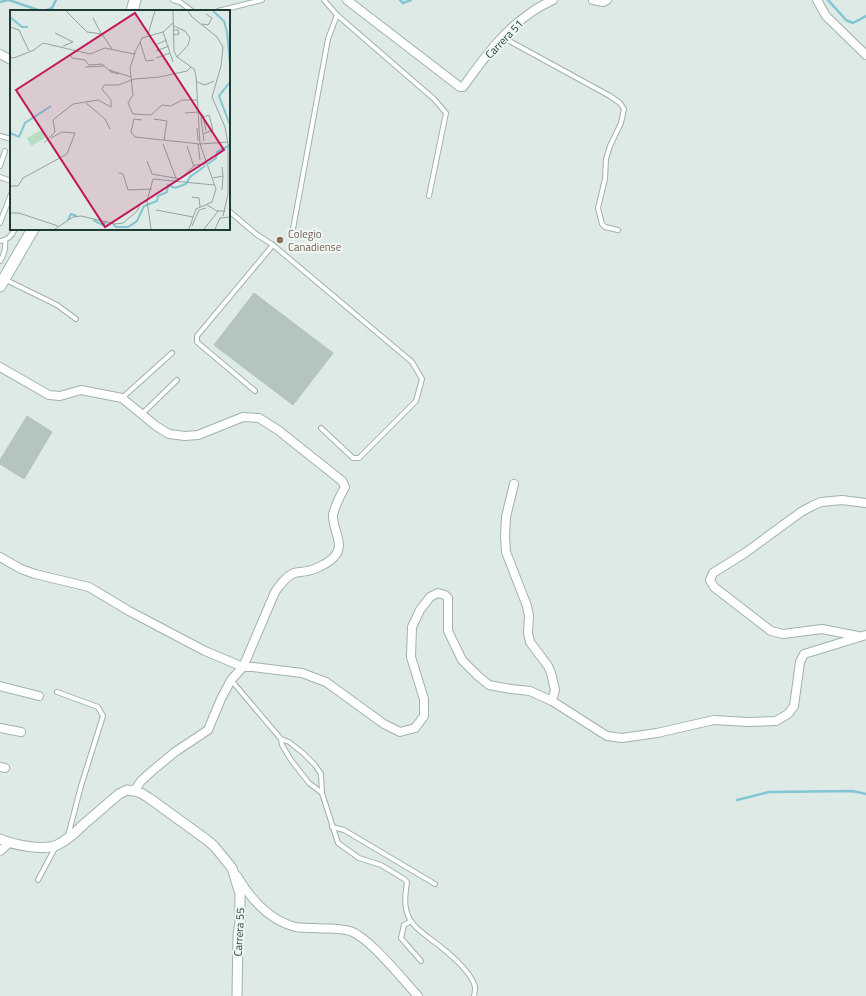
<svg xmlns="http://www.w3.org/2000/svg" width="866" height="996" font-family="'Titillium Web',sans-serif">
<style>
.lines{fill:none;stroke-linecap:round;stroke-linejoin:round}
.stream{stroke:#82c5d3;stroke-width:2.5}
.building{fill:#b3c5be;stroke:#b0c4bc}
.service-casing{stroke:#a1b2ac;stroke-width:6}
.minor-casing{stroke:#a1b2ac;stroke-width:10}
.tertiary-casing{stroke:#a1b2ac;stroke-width:11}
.secondary-casing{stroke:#9cb7ad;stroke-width:13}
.service{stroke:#fff;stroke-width:4}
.minor{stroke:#fff;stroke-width:8}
.tertiary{stroke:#fff;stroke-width:9}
.secondary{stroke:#fff;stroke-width:11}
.education-dot{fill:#8d6e63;stroke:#eef7f3;stroke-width:1.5}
.labels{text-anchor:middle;stroke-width:4;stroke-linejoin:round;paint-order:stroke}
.street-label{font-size:11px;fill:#1e3b33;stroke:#eef7f3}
.education-label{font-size:11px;fill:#785e54;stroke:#eef7f3;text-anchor:start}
.inset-river{fill:none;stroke:#82c5d3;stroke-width:2}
.inset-road{fill:none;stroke:#91a49e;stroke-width:1}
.view{fill:#c2185b;fill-opacity:0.15;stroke:#c2185b;stroke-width:2}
.inset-edge{fill:none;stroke:#1e3b33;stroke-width:2}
</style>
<rect width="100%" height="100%" fill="#deeae5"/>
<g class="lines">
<g class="stream">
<polyline points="9,0 41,11"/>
<polyline points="400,0 403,3 411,0"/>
<polyline points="828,0 846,20 853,23 866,16"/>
<polyline points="0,2 8,0"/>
<polyline points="45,11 52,8 56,0"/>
<polyline points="737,800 769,792 853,791 866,794"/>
</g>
</g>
<g class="building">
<polygon points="254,293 333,353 293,405 214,345"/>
<polygon points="27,416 52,432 24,479 0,464 0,460"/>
</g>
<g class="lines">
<defs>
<g id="service">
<polyline points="173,0 180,2 192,11"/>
<polyline points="324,0 337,15 434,99 446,113 429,196"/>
<polyline points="218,11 262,0"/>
<polyline points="502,37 610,96 620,103 624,109 621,123 610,146 606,159 605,179 598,208 602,224 605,227 618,230"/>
<polyline points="0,136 11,139"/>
<polyline points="0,166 5,151"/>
<polyline points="0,177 11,181"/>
<polyline points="229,211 256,234 273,245 412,362 422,379 416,401 359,458 353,458 321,428"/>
<polyline points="0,223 11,194"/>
<polyline points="293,229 328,39 337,15"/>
<path d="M0,241C8,240 12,236 15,229"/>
<path d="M0,261C5,254 6,248 5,240"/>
<polyline points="4,279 57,305 76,319"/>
<polyline points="255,391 197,342 197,336 273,245"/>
<polyline points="122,398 172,353"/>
<polyline points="142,414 177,380"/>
<path d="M231,680L281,739L289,742L303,753L315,765L321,774L322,793L338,843L359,858L381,865L404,879L407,882C405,896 403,909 411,921C415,928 423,933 429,938C443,948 471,970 475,987C475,990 475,993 474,996"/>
<polyline points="57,692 98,707 103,716 81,786 68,836"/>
<polyline points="281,739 282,745 291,760 309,783 322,793"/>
<polyline points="332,827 344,830 435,884"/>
<polyline points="38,880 56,846"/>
<polyline points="411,921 404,925 401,938 421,961"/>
</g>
<g id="minor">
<path d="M347,0L460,87H463C482,61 502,32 529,14C536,8 545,4 553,0"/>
<polyline points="593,0 603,2 607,0"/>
<polyline points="817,0 826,16 866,55"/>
<polyline points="0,54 11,60"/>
<path d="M0,367L49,395L60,396L81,390L122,398L156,426L169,434L185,436L198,435L243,417L259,418L278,430L342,481L345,487C340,496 335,505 333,515C332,529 346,545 334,557C329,563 314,570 307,571C303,572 298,572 294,573C285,577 280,585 275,592L243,667L231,680L221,699L208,730L175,752L152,771L141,781L134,791"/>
<polyline points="514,484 506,517 505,537 506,552 527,606 529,616 528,633 530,642 548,666 551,673 555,690 552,701"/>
<polyline points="0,557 21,569 35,574 89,587 129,611 205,651 243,667 253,667 302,673 326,682 384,724 400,732 415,728 424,716 424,699 411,657 412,627 420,610 430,597 438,593 445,595 448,598 448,631 462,660 478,676 489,685 511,689 530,691 552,701 607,736 622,738 657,733 714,720 748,722 776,721 788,714 794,706 800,662 804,654 866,635"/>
<polyline points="858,636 822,629 783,634 771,631 714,587 710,580 713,573 745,553 801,512 812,506 821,502 842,500 866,503"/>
<polyline points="0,686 39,696"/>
<polyline points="0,728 21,732"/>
<polyline points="0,767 5,768"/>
<polyline points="0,851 9,843"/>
<path d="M237,876C250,898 269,920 295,927C302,928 310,928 316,928C327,929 340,928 350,931C369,937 403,980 418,996"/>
</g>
<path id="tertiary" d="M0,839C14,845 43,851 57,845C68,840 76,832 84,824C96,814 107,804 119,794L127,790L134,791L141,793L149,798L207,840L214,846L232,868L240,894V922L238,935L237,996"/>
<g id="secondary">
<polyline points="132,11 135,0"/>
<polyline points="0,286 33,229"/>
</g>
</defs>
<use href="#service" class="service-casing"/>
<use href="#minor" class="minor-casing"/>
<use href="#tertiary" class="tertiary-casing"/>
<use href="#secondary" class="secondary-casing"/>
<use href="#service" class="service"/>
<use href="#minor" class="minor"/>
<use href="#tertiary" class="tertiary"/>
<use href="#secondary" class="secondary"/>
</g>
<circle class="education-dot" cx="280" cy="240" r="4"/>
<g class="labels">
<g class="street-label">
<text transform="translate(504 39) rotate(-46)" y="4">Carrera 51</text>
<text transform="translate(239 932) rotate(-87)" y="4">Carrera 55</text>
</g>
<g class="education-label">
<text x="288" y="238">Colegio<tspan x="288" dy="13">Canadiense</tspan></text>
</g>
</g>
<g transform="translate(10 10)">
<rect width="220" height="220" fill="#deeae5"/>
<path d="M31,120L35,128L21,136L17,128Z" fill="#b5ddc0"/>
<path class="inset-river" d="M203,1L214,11L217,22L220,55M0,7L12,17H18M220,72L209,86L220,115M0,123L9,127L15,113L41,96M198,154L206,148L207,142L220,135M220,197V215M58,210L61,204L67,206M83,210L93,215L96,212M103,214L106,217H118L127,211L134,196L147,191L148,186L157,182L158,175L165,178L176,174L180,167L195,156"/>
<path class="inset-road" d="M56,1L77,22L92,24L102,39M163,1L164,41L167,47L184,59L186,66L190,134L206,179L202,192L186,199L179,219M178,1L182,7L207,27L213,37L211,56L202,87L215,117L218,134V184L213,206M83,8L91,23M192,14L198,15L202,8L196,4M164,16L175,21L180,28L178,35L167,47M0,17L9,20L19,41M153,22L163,52M45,23L63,32L53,36M138,24L145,1M163,25L169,24L168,20H164M130,32L136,51L144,50M145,35L157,30M146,41L159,36M125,43L120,58L123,85L118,93L123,104L141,105L152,95L161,96L172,90H187M60,44L62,48L75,50L79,55L92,54L101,62L109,64M0,47L4,48L24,40L33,33L80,44L95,38L124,44L132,28L153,22L163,13M146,48L160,43M75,57L94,56M99,60L121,67M187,72L195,75L204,71M76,93L95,109L100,119M188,102L193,105L196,121M175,103L188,102M144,109L157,111L154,130M132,110L124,109L121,122L125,127L190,134L218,132M187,118L188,130H190M193,124L203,120L199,105L191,108L193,124L194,131M34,133L45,122L43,110L63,94L88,90L101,97V90L92,79L94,75H108L125,69L149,67L177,61L181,57M153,134L166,168M188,134L190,150M177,136L184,157M137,151L142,164L170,169L185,155L196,154M109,163L113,164L118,180L142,179M203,168L213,166L212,157M0,176H8L13,168L57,144L65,123L52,122L41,128M212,180L213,166M182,187L189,188L190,197M197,195L207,201H215M146,200L183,207M0,203H9L48,216M182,216L189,200L196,198M45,219L63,207L71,206L105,214L113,213L127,201L131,193L137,191M141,219L137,191L143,169L204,175M194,219L209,200M205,219L210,208L220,207"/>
<path class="view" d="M125,3L214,140L95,217L6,80Z"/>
<rect width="220" height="220" class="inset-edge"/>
</g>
</svg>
